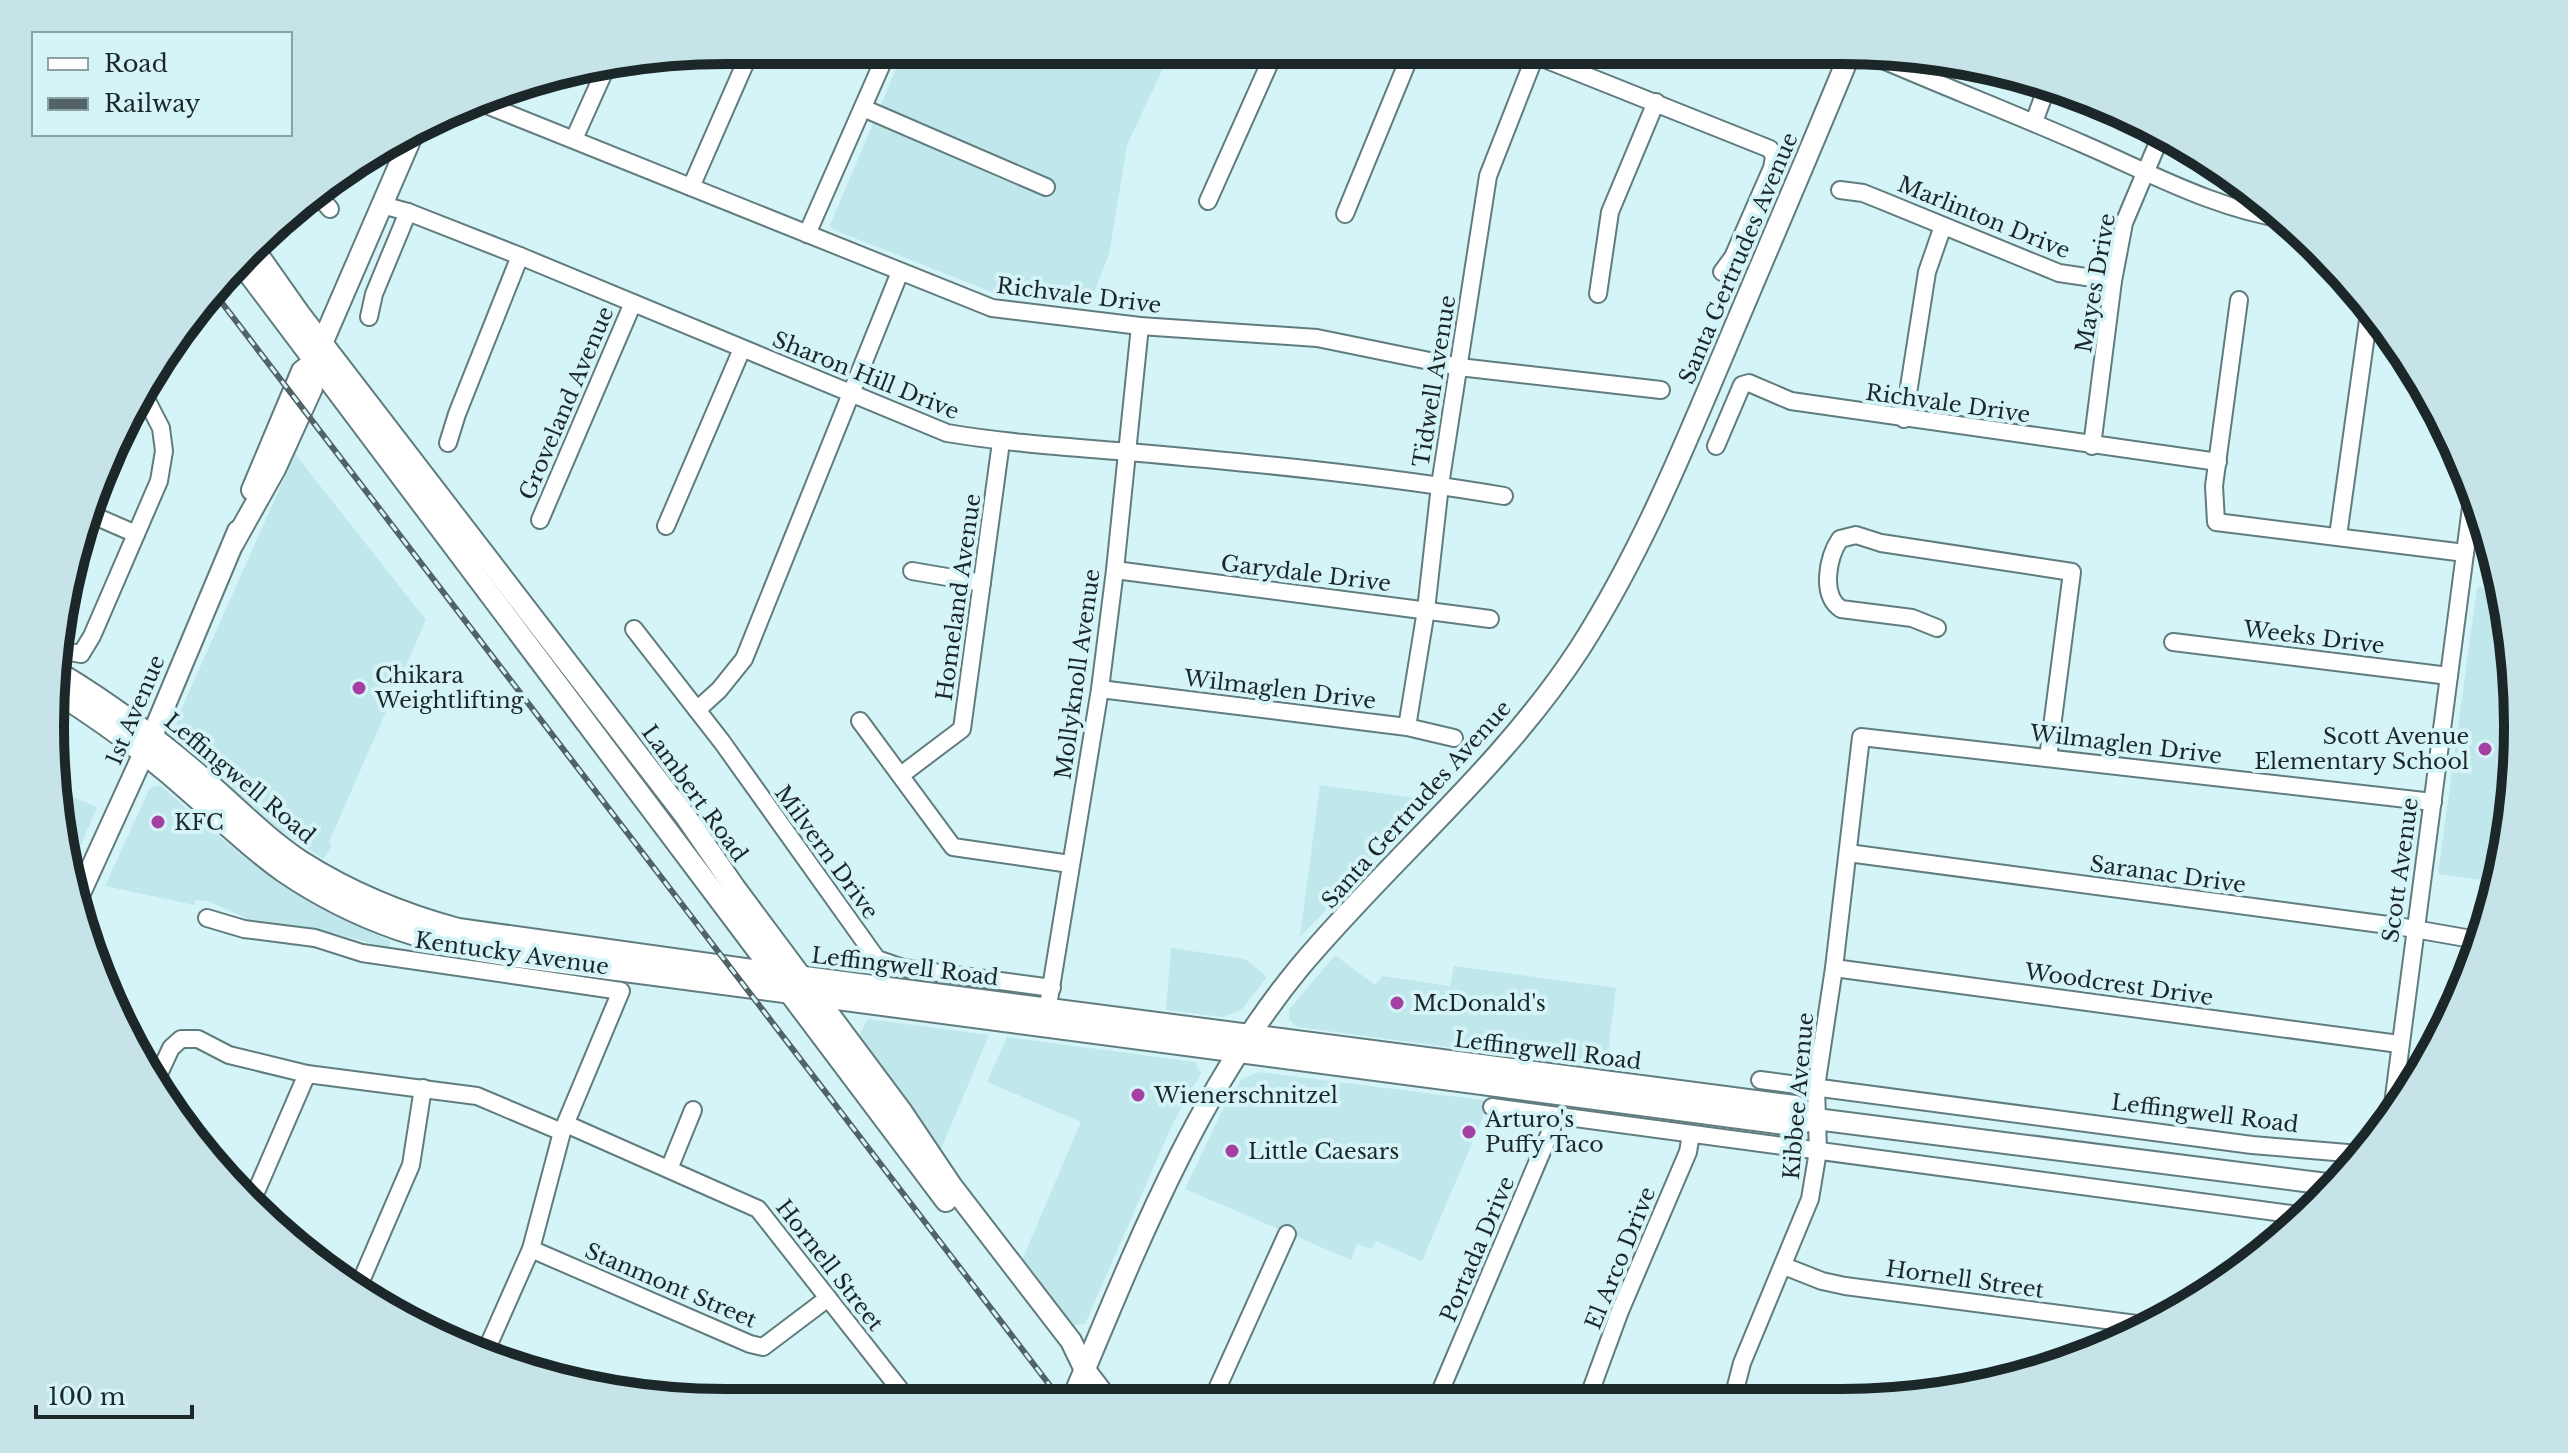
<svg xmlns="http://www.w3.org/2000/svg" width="2568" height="1453" font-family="'Libre Baskerville',serif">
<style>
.built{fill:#c0e7ec}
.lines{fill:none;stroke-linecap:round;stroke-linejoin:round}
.minor-casing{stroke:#607c7f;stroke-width:20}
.major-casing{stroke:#607c7f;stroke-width:24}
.minor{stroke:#fff;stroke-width:16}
.major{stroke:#fff;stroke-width:20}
.rail-casing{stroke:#526265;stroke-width:6}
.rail{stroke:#d5f4f8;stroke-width:3;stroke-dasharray:9;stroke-linecap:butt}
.poi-dot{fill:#a63fa2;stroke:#d5f4f8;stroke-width:3}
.labels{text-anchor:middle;stroke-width:8;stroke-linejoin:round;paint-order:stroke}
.street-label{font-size:22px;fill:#1c2729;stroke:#d5f4f8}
.poi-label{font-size:22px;fill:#1c2729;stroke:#d5f4f8;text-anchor:start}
.rim{fill:none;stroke:#1c2729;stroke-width:10}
</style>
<rect width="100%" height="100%" fill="#d5f4f8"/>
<g class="built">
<polygon points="904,50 1171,51 1127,145 1109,254 1089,305 1018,299 997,294 834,230 830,225"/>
<polygon points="295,454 426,620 329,842 332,845 323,859 280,830 179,742 176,721"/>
<polygon points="2477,587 2501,590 2517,683 2512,815 2497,882 2438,874"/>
<polygon points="1320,785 1430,800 1300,937"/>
<polygon points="155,786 161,786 228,844 278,882 317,907 390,941 389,948 318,929 250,920 208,901 196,900 194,905 105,886 149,790"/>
<polygon points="56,790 97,807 73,863"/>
<polygon points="1171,948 1245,959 1267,977 1242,1009 1223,1017 1166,1010"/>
<polygon points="1335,955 1375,985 1383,976 1450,986 1454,966 1616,988 1606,1068 1297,1027 1289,1020 1289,1010"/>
<polygon points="868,1019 989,1035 941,1149 858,1037"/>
<polygon points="1007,1037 1195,1062 1201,1073 1172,1125 1085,1324 1072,1325 1022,1260 1081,1122 987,1082"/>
<polygon points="1258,1072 1490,1101 1422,1261 1376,1241 1372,1249 1357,1244 1351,1260 1185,1189 1221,1113 1242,1079"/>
</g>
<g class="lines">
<defs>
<g id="minor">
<path d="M1862,51C1935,83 2010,112 2083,144C2150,173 2217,210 2290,220"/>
<polyline points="1527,52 1770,149 1774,157 1772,168 1733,257 1722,272"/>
<polyline points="479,102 992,308 1140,326 1317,338 1459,367 1661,390"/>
<polyline points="863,108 1046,187"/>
<polyline points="2034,122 2048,84"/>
<polyline points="574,139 605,70"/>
<polyline points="691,187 751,50"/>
<polyline points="314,190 330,209"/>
<polyline points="1840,190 1863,193 1883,201 2059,273 2113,281"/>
<polyline points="1208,201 1275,51"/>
<path d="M382,205L408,212L520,256L947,433C1007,443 1068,447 1128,452C1253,463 1380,475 1504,496"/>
<polyline points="1345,214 1412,51"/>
<polyline points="807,234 888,50"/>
<polyline points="1598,294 1610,212 1656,102"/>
<polyline points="2239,300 2214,486 2216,522 2465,553"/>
<polyline points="369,317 374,294 408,212"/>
<polyline points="1904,419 1927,272 1943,226"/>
<polyline points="448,443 457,414 520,256"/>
<polyline points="1716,446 1742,385 1749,383 1791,401 2218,462"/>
<polyline points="2092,446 2113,281 2124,223 2162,133"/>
<polyline points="90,514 136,534"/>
<polyline points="540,520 633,303"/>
<polyline points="666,526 742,349"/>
<polyline points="2338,536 2370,306"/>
<polyline points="1115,570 1490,619"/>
<polyline points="912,571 982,583"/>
<path d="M1937,628L1912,618L1841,609C1820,595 1828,557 1840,539L1856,535L1881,543L2072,572L2048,758"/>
<polyline points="634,629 722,742 877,959 903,968 1052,988"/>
<polyline points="2173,642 2449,676"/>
<polyline points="63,651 81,654 92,636 159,481 164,451 161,428 144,395"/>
<polyline points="1100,689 1407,727 1454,738"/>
<polyline points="697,710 719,690 744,659 900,272"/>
<polyline points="860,721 953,847 1070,864"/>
<polyline points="1407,727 1426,610 1440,485 1488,176 1537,51"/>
<polyline points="901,775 962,729 1001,442"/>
<polyline points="1848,853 2403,927 2483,941"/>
<polyline points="207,918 244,929 315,938 362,953 621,991 562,1132 531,1249 485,1353"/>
<polyline points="1834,968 2399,1044"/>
<polyline points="1046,1018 1100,689 1115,570 1140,326"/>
<polyline points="158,1076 171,1048 181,1039 198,1039 229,1055 307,1074 477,1096 562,1132"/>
<polyline points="1760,1080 2252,1145 2359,1154"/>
<polyline points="1492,1107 2306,1216"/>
<polyline points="2392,1112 2473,492"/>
<polyline points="566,1124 758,1209 909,1401"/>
<polyline points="669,1169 693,1110"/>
<polyline points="252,1201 307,1074"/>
<polyline points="531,1249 750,1344 763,1347 828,1298"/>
<polyline points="1784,1266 1822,1281 1845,1286 2144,1325"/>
<polyline points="358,1288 411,1165 423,1088"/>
<polyline points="1588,1398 1620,1311 1688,1152 1691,1134"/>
<polyline points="1733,1398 1742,1363 1810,1199 1818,1151 1816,1087 1834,968 1861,737 2433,802"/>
<polyline points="1437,1399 1557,1116"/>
<polyline points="1212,1400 1287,1234"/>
</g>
<g id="major">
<polyline points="256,252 299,313 686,817 735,888 902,1112 951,1185 1071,1341 1085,1370 1108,1400"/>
<polyline points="243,266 946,1201"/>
<polyline points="252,490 302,371 314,362"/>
<polyline points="233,544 275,469 312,388 314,362 411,138"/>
<path d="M61,674C112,705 159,740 204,779C236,807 266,838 302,862C351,893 402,914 458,929L774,973L1795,1106L1816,1119L2335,1185"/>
<path d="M59,694C106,724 150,756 191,793C222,820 251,849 284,872C356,921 433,946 518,957L1792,1125L1816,1119"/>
<polyline points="152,736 238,531"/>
<polyline points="80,893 144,753"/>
<path d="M1072,1400C1135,1250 1195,1095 1299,968C1390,859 1502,768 1580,648C1640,554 1682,452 1725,350C1767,250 1810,151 1851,51"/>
</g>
</defs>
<use href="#minor" class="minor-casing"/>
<use href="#major" class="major-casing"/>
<use href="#minor" class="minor"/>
<use href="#major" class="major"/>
<defs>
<polyline id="rail" points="216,295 1061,1400"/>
</defs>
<use href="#rail" class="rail-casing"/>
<use href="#rail" class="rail"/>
</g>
<g class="poi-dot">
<circle cx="359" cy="688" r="8"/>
<circle cx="2485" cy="749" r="8"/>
<circle cx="158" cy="822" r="8"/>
<circle cx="1397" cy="1003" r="8"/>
<circle cx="1138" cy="1095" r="8"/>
<circle cx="1469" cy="1132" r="8"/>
<circle cx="1232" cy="1151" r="8"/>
</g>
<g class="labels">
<g class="street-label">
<text transform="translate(1984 217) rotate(22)" y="8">Marlinton Drive</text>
<text transform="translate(1738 258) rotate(-67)" y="8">Santa Gertrudes Avenue</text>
<text transform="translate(2095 283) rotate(-80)" y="8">Mayes Drive</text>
<text transform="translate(1079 295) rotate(7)" y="8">Richvale Drive</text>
<text transform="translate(866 375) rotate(22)" y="8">Sharon Hill Drive</text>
<text transform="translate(1434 381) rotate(-81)" y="8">Tidwell Avenue</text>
<text transform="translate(566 403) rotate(-67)" y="8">Groveland Avenue</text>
<text transform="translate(1948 403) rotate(8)" y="8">Richvale Drive</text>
<text transform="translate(1306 573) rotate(7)" y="8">Garydale Drive</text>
<text transform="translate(958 597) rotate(-82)" y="8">Homeland Avenue</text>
<text transform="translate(2314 637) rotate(7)" y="8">Weeks Drive</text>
<text transform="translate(1077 674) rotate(-82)" y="8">Mollyknoll Avenue</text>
<text transform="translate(1280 689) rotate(7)" y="8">Wilmaglen Drive</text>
<text transform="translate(135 710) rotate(-67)" y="8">1st Avenue</text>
<text transform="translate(2126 744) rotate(7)" y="8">Wilmaglen Drive</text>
<text transform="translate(240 778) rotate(40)" y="8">Leffingwell Road</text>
<text transform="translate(695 793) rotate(54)" y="8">Lambert Road</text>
<text transform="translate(1416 804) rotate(-48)" y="8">Santa Gertrudes Avenue</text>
<text transform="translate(827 852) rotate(54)" y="8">Milvern Drive</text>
<text transform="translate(2400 870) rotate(-82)" y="8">Scott Avenue</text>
<text transform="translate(2168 874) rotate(8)" y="8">Saranac Drive</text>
<text transform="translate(512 953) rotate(8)" y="8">Kentucky Avenue</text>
<text transform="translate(905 966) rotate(7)" y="8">Leffingwell Road</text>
<text transform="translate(2119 984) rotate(8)" y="8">Woodcrest Drive</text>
<text transform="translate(1548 1050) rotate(7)" y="8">Leffingwell Road</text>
<text transform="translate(1798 1096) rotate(-85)" y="8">Kibbee Avenue</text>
<text transform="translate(2205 1113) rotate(7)" y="8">Leffingwell Road</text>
<text transform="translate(1477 1249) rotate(-67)" y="8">Portada Drive</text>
<text transform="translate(1620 1258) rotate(-68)" y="8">El Arco Drive</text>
<text transform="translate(830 1265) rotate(52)" y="8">Hornell Street</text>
<text transform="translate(1965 1279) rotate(8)" y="8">Hornell Street</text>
<text transform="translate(671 1285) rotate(23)" y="8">Stanmont Street</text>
</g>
<g class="poi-label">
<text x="375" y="683">Chikara<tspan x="375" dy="25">Weightlifting</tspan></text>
<text x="2469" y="744" text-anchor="end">Scott Avenue<tspan x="2469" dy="25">Elementary School</tspan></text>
<text x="174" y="830">KFC</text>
<text x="1413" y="1011">McDonald's</text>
<text x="1154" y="1103">Wienerschnitzel</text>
<text x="1485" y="1127">Arturo's<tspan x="1485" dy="25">Puffy Taco</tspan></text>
<text x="1248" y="1159">Little Caesars</text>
</g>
</g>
<path d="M0 0H2568V1453H0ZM726 64H1842A662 662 0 0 1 2504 726V727A662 662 0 0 1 1842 1389H726A662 662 0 0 1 64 727V726A662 662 0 0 1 726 64Z" fill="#c6e4e7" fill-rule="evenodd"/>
<path class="rim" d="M726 64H1842A662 662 0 0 1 2504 726V727A662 662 0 0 1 1842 1389H726A662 662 0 0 1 64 727V726A662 662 0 0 1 726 64Z"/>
<rect x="32" y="32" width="260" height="104" fill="#d5f4f8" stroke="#8ba2a5" stroke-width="2"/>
<rect x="48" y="58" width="40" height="12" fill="#ffffff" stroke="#8ba2a5" stroke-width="2"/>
<text x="104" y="72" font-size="24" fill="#1c2729">Road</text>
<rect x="48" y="98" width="40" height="12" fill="#526265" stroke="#8ba2a5" stroke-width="2"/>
<text x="104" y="112" font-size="24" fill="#1c2729">Railway</text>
<path d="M36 1405v12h156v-12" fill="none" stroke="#1c2729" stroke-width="4"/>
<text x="48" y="1405" font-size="24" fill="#1c2729" stroke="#d5f4f8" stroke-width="6" paint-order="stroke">100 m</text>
</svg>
